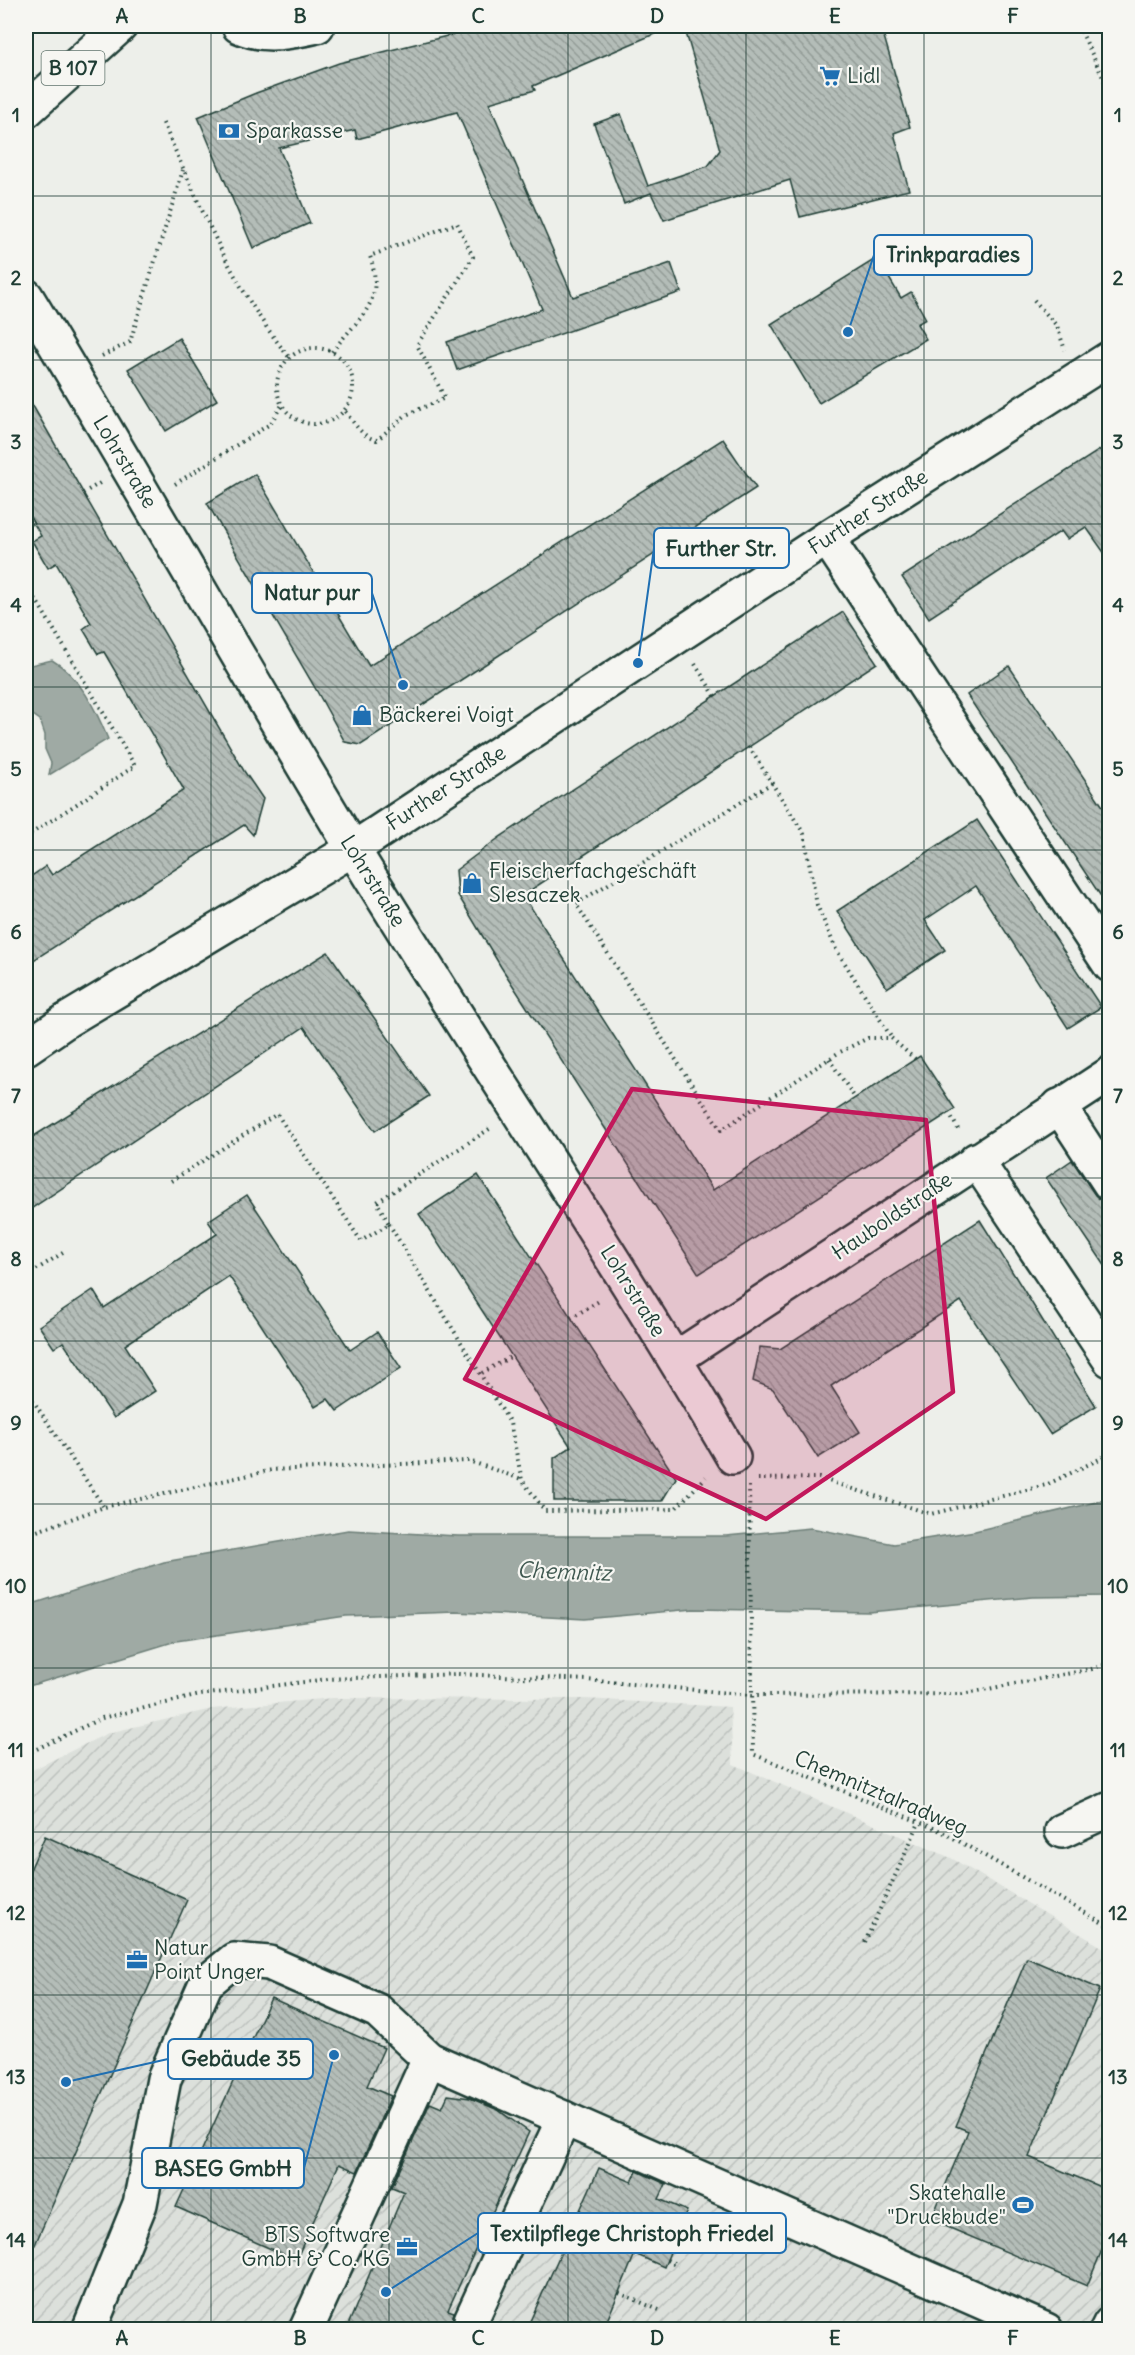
<svg xmlns="http://www.w3.org/2000/svg" width="1135" height="2355" font-family="Delius,sans-serif">
<style>
.industrial{fill:url(#industrial-furrows)}
.water{fill:#9faaa4;stroke:#6c7e77;stroke-width:1.5}
.building{fill:url(#building-back-hatch);stroke:#1f3d34;stroke-width:1.5}
.lines{fill:none;stroke-linecap:round;stroke-linejoin:round}
.minor-casing{stroke:#1f3d34;stroke-width:38}
.major-casing{stroke:#1f3d34;stroke-width:38}
.path{stroke:#1f3d34;stroke-width:4;stroke-dasharray:1.5 4.5;stroke-linecap:butt}
.minor{stroke:#f6f6f2;stroke-width:33}
.major{stroke:#f6f6f2;stroke-width:33}
.marked{fill:#c2185b;fill-opacity:0.2;stroke:#c2185b;stroke-width:4.5;stroke-linejoin:round}
.grid{fill:none;stroke:#1f3d34;stroke-width:1.5;stroke-opacity:0.55}
.labels{text-anchor:middle;stroke-width:4.5;stroke-linejoin:round;paint-order:stroke}
.shield{fill:#f6f6f2;stroke:#60746d;stroke-width:1.5}
.shield-label{font-size:20px;font-weight:bold;fill:#1f3d34}
.poi-label{font-size:21px;fill:#1f3d34;stroke:#f6f6f2;text-anchor:start}
.street-label{font-size:21px;fill:#1f3d34;stroke:#f6f6f2}
.water-label{font-size:22px;font-style:italic;fill:#3f5850;stroke:#f6f6f2}
.leader{fill:none;stroke:#1f6fb2;stroke-width:2}
.callout-dot{fill:#1f6fb2;stroke:#f6f6f2;stroke-width:2}
.callout{fill:#f6f6f2;stroke:#1f6fb2;stroke-width:2}
.callout-label{font-size:22px;text-anchor:middle;font-weight:bold;fill:#1f3d34}
.neatline{fill:none;stroke:#1f3d34;stroke-width:2}
.grid-label{font-size:20px;text-anchor:middle;font-weight:bold;fill:#1f3d34}
</style>
<defs>
<pattern id="industrial-furrows" width="10" height="10" patternUnits="userSpaceOnUse" patternTransform="scale(1.5)"><rect width="10" height="10" fill="#dce0db"/><path d="M-1 1l2-2M0 10L10 0M9 11l2-2" fill="none" stroke="#bcc1bd"/></pattern>
<pattern id="building-back-hatch" width="6" height="6" patternUnits="userSpaceOnUse" patternTransform="scale(1.5)"><rect width="6" height="6" fill="#b4bdb8"/><path d="M-1 5l2 2M0 0l6 6M5-1l2 2" fill="none" stroke="#929b96"/></pattern>
</defs>
<rect width="100%" height="100%" fill="#edefea"/>
<filter id="ink" filterUnits="userSpaceOnUse"><feTurbulence type="fractalNoise" baseFrequency=".0167" numOctaves="2"/><feDisplacementMap in="SourceGraphic" scale="12" xChannelSelector="R" yChannelSelector="G"/><feConvolveMatrix kernelMatrix="1 2 1 2 8 2 1 2 1" color-interpolation-filters="sRGB"/></filter>
<g filter="url(#ink)">
<polygon class="industrial" points="333,1698 585,1699 730,1707 733,1764 951,1858 1109,1951 1110,2289 1091,2329 26,2330 26,1773 108,1733 212,1709"/>
<g class="water">
<path d="M52,660C80,676 96,710 108,739L49,775L51,763L45,749V735L40,720L26,710V666Z"/>
<polygon points="1109,1499 1109,1596 1033,1597 869,1612 693,1609 585,1619 456,1612 346,1616 176,1641 26,1687 26,1606 164,1562 348,1530 458,1536 726,1536 811,1528 894,1544 975,1531"/>
</g>
<g class="building">
<polygon points="487,26 673,26 533,86 535,90 489,103 573,297 671,263 681,292 457,370 447,342 542,309 457,112 357,139 355,130 279,148 310,223 253,248 198,117 256,93 339,63"/>
<polygon points="684,26 881,26 910,127 894,133 909,190 800,217 790,180 664,220 651,193 624,204 594,124 621,114 648,186 708,166 720,150"/>
<polygon points="877,258 901,298 911,292 926,319 917,324 926,339 819,403 771,324"/>
<polygon points="179,338 217,400 166,431 128,369"/>
<polygon points="26,394 244,771 263,799 253,835 244,825 26,965 26,880 46,866 52,875 184,790 104,652 98,654 83,629 91,623 56,563 48,568 32,541 41,536 26,510"/>
<polygon points="723,439 756,488 361,745 345,742 314,686 207,503 255,474 369,666"/>
<polygon points="1101,449 1110,464 1110,561 1086,527 1067,539 1061,531 929,618 902,577"/>
<polygon points="843,612 877,663 523,895 713,1190 920,1056 955,1109 699,1274 501,967 458,895 456,870 500,837"/>
<polygon points="1009,666 1110,817 1110,910 967,695"/>
<polygon points="977,820 1101,1007 1068,1028 976,886 925,920 945,950 887,988 837,911"/>
<polygon points="328,952 429,1096 375,1131 304,1027 26,1212 26,1141"/>
<polygon points="1072,1160 1095,1195 1101,1200 1110,1202 1110,1273 1046,1178"/>
<polygon points="478,1175 676,1478 662,1501 554,1501 554,1458 571,1447 419,1214"/>
<polygon points="247,1195 350,1350 377,1332 401,1368 337,1411 328,1399 315,1407 229,1276 125,1345 155,1391 114,1418 63,1342 54,1348 39,1326 93,1290 104,1308 217,1234 208,1221"/>
<polygon points="980,1220 1096,1406 1050,1434 961,1301 831,1386 860,1432 818,1458 773,1389 753,1381 760,1347 780,1349"/>
<polygon points="45,1836 187,1900 26,2265 26,1879"/>
<polygon points="1027,1958 1100,1989 1029,2157 1110,2191 1110,2231 1087,2286 931,2220 968,2131 956,2126"/>
<polygon points="271,1998 384,2048 367,2086 391,2096 357,2172 339,2164 296,2260 176,2207"/>
<polygon points="448,2095 470,2098 498,2110 529,2132 448,2310 454,2312 452,2321 455,2330 346,2330 404,2192 392,2187 430,2103 442,2108"/>
<polygon points="599,2168 632,2182 637,2171 666,2184 659,2199 687,2211 664,2267 635,2254 603,2330 526,2330"/>
</g>
<g class="lines">
<defs>
<g id="minor">
<path d="M239,26C265,38 289,32 317,26"/>
<path d="M26,296C137,479 242,666 353,849C477,1053 612,1250 733,1457"/>
<polyline points="827,538 1110,965"/>
<polyline points="26,1048 67,1020 353,849 827,538 1110,358"/>
<polyline points="1059,1106 1110,1184"/>
<polyline points="976,1160 1110,1360"/>
<polyline points="675,1359 1110,1074"/>
<polyline points="1062,1831 1110,1809"/>
<polyline points="471,2320 564,2118"/>
<polyline points="89,2330 140,2204 164,2079 206,1983 234,1960 269,1963 378,2011 429,2059 1046,2330"/>
<polyline points="306,2330 429,2059"/>
</g>
<g id="major">
<polyline points="26,111 120,26"/>
<polyline points="1107,2330 1110,2324"/>
</g>
</defs>
<use href="#minor" class="minor-casing"/>
<use href="#major" class="major-casing"/>
<g class="path">
<polyline points="1058,26 1081,31 1108,88"/>
<path d="M163,123C200,205 232,287 289,357"/>
<polyline points="1034,300 1057,326 1065,350"/>
<circle cx="315" cy="386" r="38"/>
<path d="M332,352C358,317 386,305 370,256L457,223L473,257L417,345L445,398L406,415L377,440C361,437 354,422 344,410"/>
<polyline points="102,356 130,342 183,170"/>
<polyline points="175,484 270,424 282,405"/>
<polyline points="83,493 100,483"/>
<polyline points="26,528 33,523"/>
<polyline points="26,583 135,766 26,837"/>
<polyline points="695,664 715,696"/>
<polyline points="749,747 804,834 817,905 836,949 891,1037"/>
<polyline points="772,783 576,904 721,1130 838,1053 868,1038 891,1038 915,1059"/>
<polyline points="829,1059 855,1098"/>
<polyline points="949,1112 960,1133"/>
<polyline points="171,1181 277,1114 361,1241 389,1224 377,1202 491,1128"/>
<polyline points="389,1224 510,1423 522,1480 545,1511 675,1509 706,1477"/>
<polyline points="26,1276 66,1251"/>
<polyline points="571,1318 599,1301"/>
<polyline points="482,1373 512,1356"/>
<polyline points="26,1390 103,1506"/>
<polyline points="758,1479 819,1478 931,1514 1046,1485 1110,1454"/>
<polyline points="749,1486 753,1754 941,1831 1110,1927"/>
<polyline points="26,1535 104,1507 272,1470 469,1461 521,1479"/>
<polyline points="26,1754 102,1718 200,1695 328,1679 458,1674 587,1680 751,1695 962,1694 1092,1669 1110,1663"/>
<polyline points="865,1942 919,1823"/>
<polyline points="667,2260 678,2265"/>
<polyline points="619,2293 659,2310"/>
</g>
<use href="#minor" class="minor"/>
<use href="#major" class="major"/>
</g>
</g>
<path class="marked" d="M632,1089L926,1120L953,1392L766,1519L465,1379Z"/>
<path class="grid" d="M211,26V2330M389,26V2330M568,26V2330M746,26V2330M924,26V2330M26,196H1110M26,360H1110M26,524H1110M26,687H1110M26,850H1110M26,1014H1110M26,1178H1110M26,1341H1110M26,1504H1110M26,1668H1110M26,1832H1110M26,1995H1110M26,2158H1110"/>
<defs>
<symbol id="supermarket-bare" viewBox="-9 -9 18 18"><path d="M-6-5.5h2.5l.6 2H6L4.5 2H-2.5L-4.4-4H-6ZM-1.5 3.2a1.3 1.3 0 1 0 .1 0ZM3 3.2a1.3 1.3 0 1 0 .1 0Z" fill="#1f6fb2" stroke="#f6f6f2" stroke-width="2.5" paint-order="stroke"/></symbol>
<symbol id="bank-bare" viewBox="-9 -9 18 18"><path d="M-6-4H6V4H-6ZM0-2.3a2.3 2.3 0 1 0 0 4.6a2.3 2.3 0 1 0 0-4.6Z" fill="#1f6fb2" stroke="#f6f6f2" stroke-width="2.5" paint-order="stroke"/></symbol>
<symbol id="shop-bare" viewBox="-9 -9 18 18"><path d="M-5-2.5h2.3a2.7 3.5 0 0 1 5.4 0H5L5.5 6h-11ZM-1.5-2.5h3a1.5 2.3 0 0 0-3 0Z" fill="#1f6fb2" stroke="#f6f6f2" stroke-width="2.5" paint-order="stroke"/></symbol>
<symbol id="office-bare" viewBox="-9 -9 18 18"><path d="M-6-3h4V-5.5h4V-3h4V5H-6ZM-1-4.5V-3h2v-1.5ZM-6 0V1H6V0Z" fill="#1f6fb2" stroke="#f6f6f2" stroke-width="2.5" paint-order="stroke"/></symbol>
<symbol id="stadium-bare" viewBox="-9 -9 18 18"><path d="M0-5a6.5 5 0 1 0 0 10a6.5 5 0 1 0 0-10ZM-3.5-1.8h7v3.6h-7Z" fill="#1f6fb2" stroke="#f6f6f2" stroke-width="2.5" paint-order="stroke"/></symbol>
</defs>
<g fill-rule="evenodd">
<use href="#supermarket-bare" x="815" y="61" width="30" height="30"/>
<use href="#bank-bare" x="214" y="116" width="30" height="30"/>
<use href="#shop-bare" x="347" y="700" width="30" height="30"/>
<use href="#shop-bare" x="457" y="868" width="30" height="30"/>
<use href="#office-bare" x="122" y="1945" width="30" height="30"/>
<use href="#stadium-bare" x="1008" y="2190" width="30" height="30"/>
<use href="#office-bare" x="392" y="2232" width="30" height="30"/>
</g>
<g class="labels">
<rect class="shield" x="41.5" y="51" width="63" height="34" rx="4.5"/>
<g class="shield-label">
<text x="73" y="75">B 107</text>
</g>
<g class="poi-label">
<text x="847" y="83">Lidl</text>
<text x="246" y="138">Sparkasse</text>
<text x="379" y="722">Bäckerei Voigt</text>
<text x="489" y="878">Fleischerfachgeschäft<tspan x="489" dy="24">Slesaczek</tspan></text>
<text x="154" y="1955">Natur<tspan x="154" dy="24">Point Unger</tspan></text>
<text x="1006" y="2200" text-anchor="end">Skatehalle<tspan x="1006" dy="24">"Druckbude"</tspan></text>
<text x="390" y="2242" text-anchor="end">BTS Software<tspan x="390" dy="24">GmbH &amp; Co. KG</tspan></text>
</g>
<g class="street-label">
<text transform="translate(125 462) rotate(59)" y="7">Lohrstraße</text>
<text transform="translate(868 512) rotate(-33)" y="7">Further Straße</text>
<text transform="translate(446 788) rotate(-33)" y="7">Further Straße</text>
<text transform="translate(373 881) rotate(58)" y="7">Lohrstraße</text>
<text transform="translate(892 1216) rotate(-34)" y="7">Hauboldstraße</text>
<text transform="translate(633 1291) rotate(58)" y="7">Lohrstraße</text>
<text transform="translate(881 1793) rotate(23)" y="7">Chemnitztalradweg</text>
</g>
<g class="water-label">
<text transform="translate(564 1571) rotate(2)" y="8">Chemnitz</text>
</g>
</g>
<path class="leader" d="M848 332L874 255M638 663L654 548M403 685L372 593M66 2082L168 2059M334 2055L304 2168M386 2292L478 2233"/>
<g class="callout-dot">
<circle cx="848" cy="332" r="6"/>
<circle cx="638" cy="663" r="6"/>
<circle cx="403" cy="685" r="6"/>
<circle cx="66" cy="2082" r="6"/>
<circle cx="334" cy="2055" r="6"/>
<circle cx="386" cy="2292" r="6"/>
</g>
<g class="callout">
<rect x="874" y="235" width="158" height="40" rx="6"/>
<rect x="654" y="528" width="135" height="40" rx="6"/>
<rect x="252" y="573" width="120" height="40" rx="6"/>
<rect x="168" y="2039" width="145" height="40" rx="6"/>
<rect x="142" y="2148" width="162" height="40" rx="6"/>
<rect x="478" y="2213" width="308" height="40" rx="6"/>
</g>
<g class="callout-label">
<text x="953" y="262">Trinkparadies</text>
<text x="721" y="556">Further Str.</text>
<text x="312" y="600">Natur pur</text>
<text x="241" y="2066">Gebäude 35</text>
<text x="223" y="2176">BASEG GmbH</text>
<text x="632" y="2241">Textilpflege Christoph Friedel</text>
</g>
<rect width="1135" height="2355" fill="none" stroke="#f6f6f2" stroke-width="66"/>
<rect x="33" y="33" width="1069" height="2289" class="neatline"/>
<g class="grid-label">
<text x="122" y="23">A</text>
<text x="300" y="23">B</text>
<text x="478" y="23">C</text>
<text x="657" y="23">D</text>
<text x="835" y="23">E</text>
<text x="1013" y="23">F</text>
<text x="16" y="122">1</text>
<text x="1118" y="122">1</text>
<text x="16" y="285">2</text>
<text x="1118" y="285">2</text>
<text x="16" y="449">3</text>
<text x="1118" y="449">3</text>
<text x="16" y="612">4</text>
<text x="1118" y="612">4</text>
<text x="16" y="776">5</text>
<text x="1118" y="776">5</text>
<text x="16" y="939">6</text>
<text x="1118" y="939">6</text>
<text x="16" y="1103">7</text>
<text x="1118" y="1103">7</text>
<text x="16" y="1266">8</text>
<text x="1118" y="1266">8</text>
<text x="16" y="1430">9</text>
<text x="1118" y="1430">9</text>
<text x="16" y="1593">10</text>
<text x="1118" y="1593">10</text>
<text x="16" y="1757">11</text>
<text x="1118" y="1757">11</text>
<text x="16" y="1920">12</text>
<text x="1118" y="1920">12</text>
<text x="16" y="2084">13</text>
<text x="1118" y="2084">13</text>
<text x="16" y="2247">14</text>
<text x="1118" y="2247">14</text>
<text x="122" y="2345">A</text>
<text x="300" y="2345">B</text>
<text x="478" y="2345">C</text>
<text x="657" y="2345">D</text>
<text x="835" y="2345">E</text>
<text x="1013" y="2345">F</text>
</g>
</svg>
